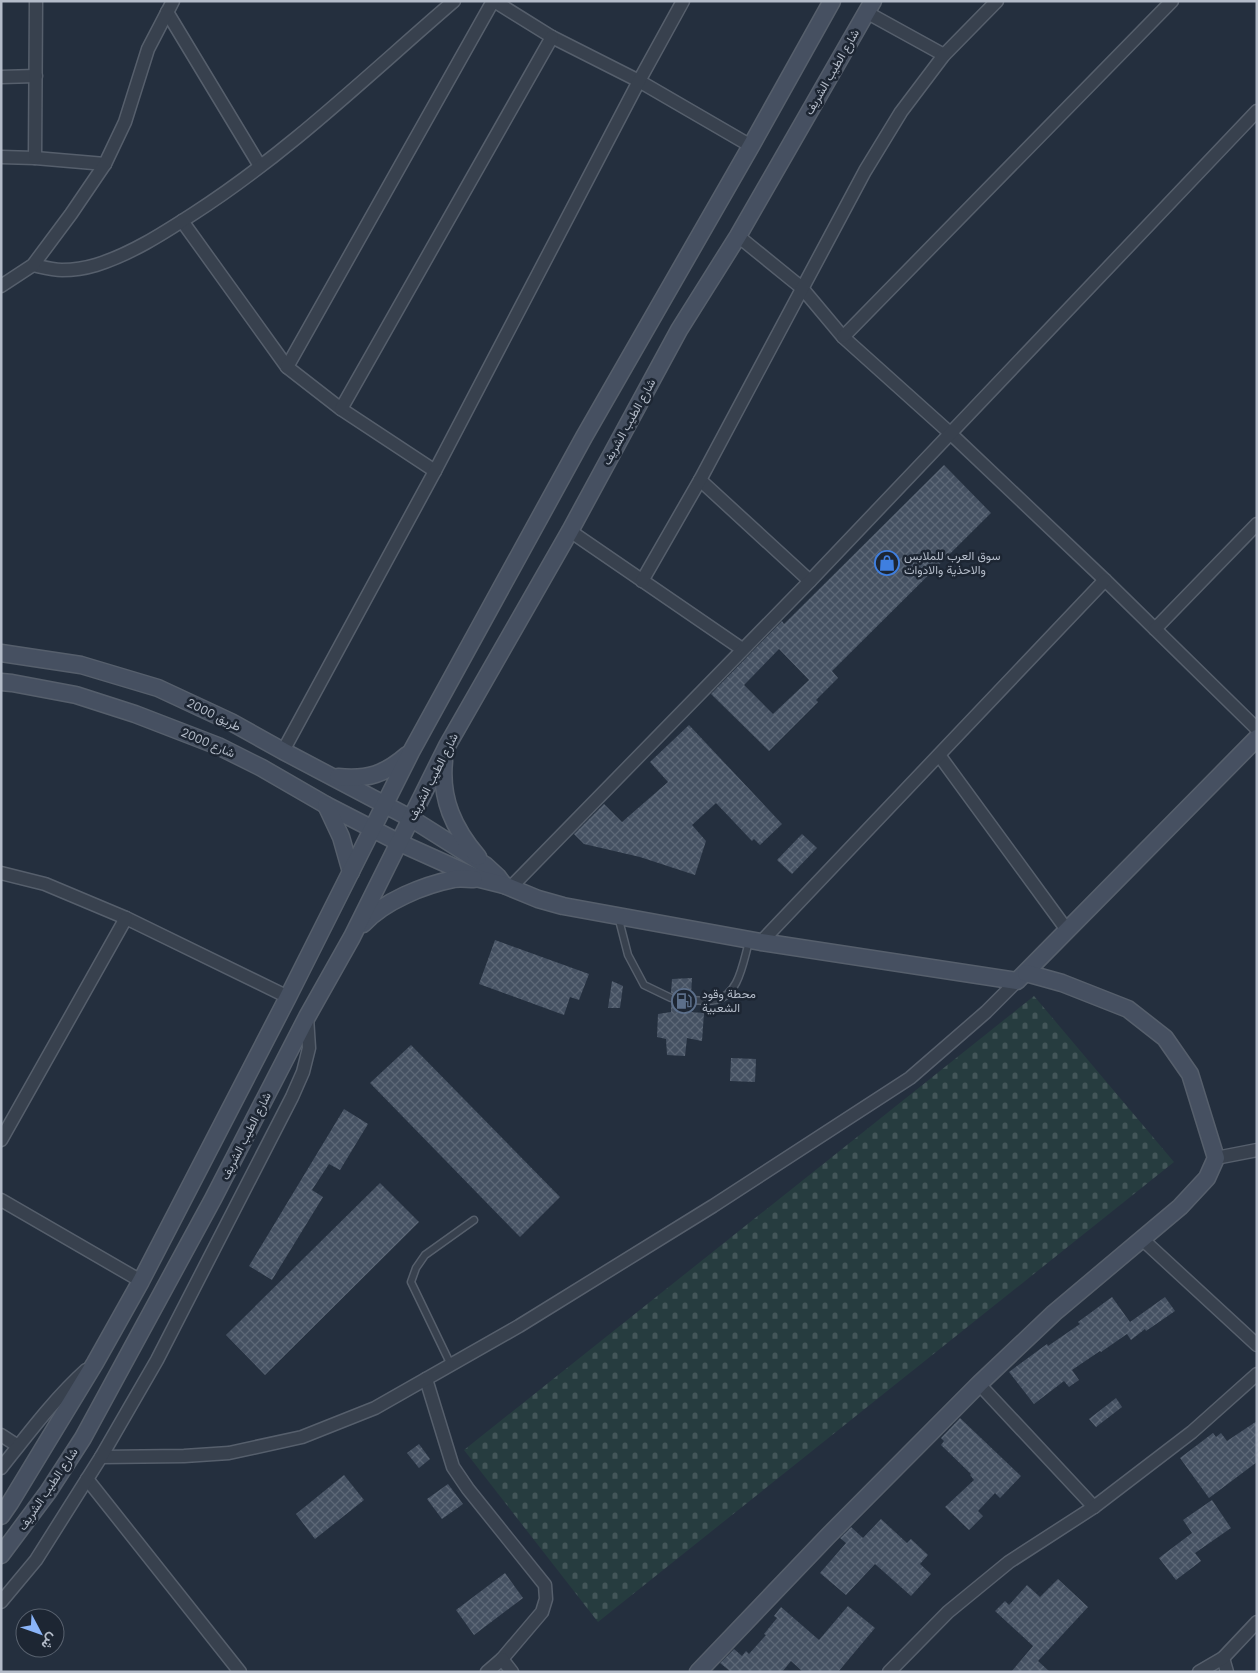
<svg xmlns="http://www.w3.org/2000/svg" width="1258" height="1673" font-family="Poppins,Vazirmatn,sans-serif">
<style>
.cemetery{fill:url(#cemetery-stones)}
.building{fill:url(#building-cross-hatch);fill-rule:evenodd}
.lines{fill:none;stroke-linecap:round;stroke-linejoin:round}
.lane-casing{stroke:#565f6c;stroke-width:9}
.street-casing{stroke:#565f6c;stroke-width:15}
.secondary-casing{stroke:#565f6c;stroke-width:19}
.lane{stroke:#38414e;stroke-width:6}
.street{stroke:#38414e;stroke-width:12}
.secondary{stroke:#465061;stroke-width:16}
.labels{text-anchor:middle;stroke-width:5;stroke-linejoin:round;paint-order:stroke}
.street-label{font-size:12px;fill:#b4bcc9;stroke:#1d2633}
.poi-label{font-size:12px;fill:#b4bcc9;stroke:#1d2633;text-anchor:start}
</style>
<defs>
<pattern id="cemetery-stones" width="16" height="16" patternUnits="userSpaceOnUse" patternTransform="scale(1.25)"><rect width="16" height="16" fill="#263c3f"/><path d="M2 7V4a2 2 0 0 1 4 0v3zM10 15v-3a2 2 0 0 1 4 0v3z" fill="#435659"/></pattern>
<pattern id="building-cross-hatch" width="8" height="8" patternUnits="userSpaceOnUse" patternTransform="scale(1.25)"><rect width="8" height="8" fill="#455162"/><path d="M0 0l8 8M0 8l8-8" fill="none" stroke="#5d6877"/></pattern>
</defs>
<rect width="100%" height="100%" fill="#242f3e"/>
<polygon class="cemetery" points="1034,996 1174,1162 598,1622 464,1450"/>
<g class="building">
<path d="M944,465L991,513L832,671L838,678L816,700L818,702L769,751L711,694L782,621L784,624ZM779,649L809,680L773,714L744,685Z"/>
<polygon points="689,725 782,824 760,845 754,839 752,841 716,803 692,825 706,841 695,875 640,857 584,844 574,834 604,804 622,822 668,782 650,762"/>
<polygon points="802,834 817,848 792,874 777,860"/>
<polygon points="495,940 589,974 579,1000 570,997 564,1015 479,984"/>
<polygon points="692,978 691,995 687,997 686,1000 691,1005 690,1012 704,1013 702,1041 687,1038 685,1056 667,1055 666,1039 657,1037 658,1014 671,1012 671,1003 674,1002 676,998 675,995 671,993 672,979"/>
<polygon points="612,981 623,986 620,1008 608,1008"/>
<polygon points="411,1045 560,1197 520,1237 370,1083"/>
<polygon points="731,1058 756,1059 755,1082 730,1081"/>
<polygon points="344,1109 368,1124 340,1170 329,1164 312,1190 323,1197 272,1280 249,1266"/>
<polygon points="380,1183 419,1222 265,1375 226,1335"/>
<polygon points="1112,1297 1130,1322 1165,1297 1175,1311 1146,1331 1145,1329 1131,1340 1127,1334 1101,1352 1100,1351 1072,1370 1079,1380 1069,1387 1064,1381 1034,1404 1009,1372 1047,1344 1048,1346 1080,1324 1078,1322"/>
<polygon points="1116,1398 1122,1407 1096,1427 1089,1419"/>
<polygon points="960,1418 1021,1476 1000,1498 995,1493 978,1511 983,1516 969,1530 945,1507 974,1480 970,1475 971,1474 941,1445 944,1441 941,1438"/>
<polygon points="1257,1421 1257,1462 1209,1498 1180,1458 1213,1433 1216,1437 1221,1433 1227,1441"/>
<polygon points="419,1444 430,1459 419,1468 407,1453"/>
<polygon points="344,1475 364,1500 315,1539 296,1514"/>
<polygon points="448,1484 463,1504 442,1519 427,1499"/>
<polygon points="1212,1500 1231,1528 1195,1553 1201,1561 1176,1580 1159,1558 1192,1533 1183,1520"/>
<polygon points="881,1519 907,1543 911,1539 928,1555 920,1564 931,1574 911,1596 875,1564 846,1595 820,1573 846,1543 840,1538 851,1527 863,1538"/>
<polygon points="505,1573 523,1598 474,1635 456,1610"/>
<polygon points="1058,1579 1088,1607 1038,1661 1050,1672 1011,1672 1033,1646 995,1611 1005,1601 1009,1605 1027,1585 1040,1597"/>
<polygon points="848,1606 875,1628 838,1672 803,1672 791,1661 782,1672 731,1672 720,1663 734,1649 742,1656 746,1651 749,1654 766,1635 764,1634 777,1618 774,1616 781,1607 819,1640"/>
</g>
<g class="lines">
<defs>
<g id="lane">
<polyline points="618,916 628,955 644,985 671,998"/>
<path d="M691,1000C698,1000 708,1002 715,1000C739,996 743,962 749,942"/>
<polyline points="451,1365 411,1282 416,1268 425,1255 474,1220"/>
</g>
<g id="street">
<polyline points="494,1 552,37 639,81 751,146"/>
<polyline points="167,12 260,166"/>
<polyline points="866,12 944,55"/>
<polyline points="1,77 36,76"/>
<polyline points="1,157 35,158 105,164"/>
<polyline points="35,158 36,1"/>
<polyline points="182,221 287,367"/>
<polyline points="738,236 802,288 843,337 950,433 1105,580 1257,729"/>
<path d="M33,265C42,267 53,270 62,270C72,270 86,268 96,265C131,254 162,234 193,214C288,153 369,74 454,1"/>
<polyline points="1,286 33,265 71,214 105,164 125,122 148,49 173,1"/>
<polyline points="843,337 1172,1"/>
<polyline points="341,409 287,367 493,1"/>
<polyline points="435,471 341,409 552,37"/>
<polyline points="700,480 810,581"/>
<polyline points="570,531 742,649"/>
<polyline points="642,581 700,480 865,171 901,112 944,55 997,1"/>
<polyline points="1155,629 1257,524"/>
<polyline points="283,751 435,471 639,81 683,1"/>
<polyline points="939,755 1067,930"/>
<polyline points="1,873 45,884 126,918 288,997"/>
<polyline points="510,888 810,581 1257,111"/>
<polyline points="761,942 1105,580"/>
<polyline points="1,1140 126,918"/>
<polyline points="1216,1158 1257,1150"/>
<polyline points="1,1200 141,1281"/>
<polyline points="1142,1239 1257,1345"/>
<polyline points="426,1379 453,1467 468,1489 545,1585 546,1599 542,1612 502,1659"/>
<polyline points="979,1384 1094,1507"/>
<polyline points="1,1435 18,1446"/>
<polyline points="101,1457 184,1456 229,1453 302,1437 375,1408 519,1326 713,1206 910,1078 986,1012 1017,981"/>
<path d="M1,1468C28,1434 54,1399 86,1370"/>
<polyline points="87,1479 240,1672"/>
<polyline points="1,1602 36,1560 101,1457 157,1360 292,1097 303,1072 309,1048 307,1017"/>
<polyline points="1223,1658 1227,1672"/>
<polyline points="487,1672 502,1659 512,1672"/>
<polyline points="889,1672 948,1612 1009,1562 1094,1507 1192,1432 1257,1374"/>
<polyline points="1199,1672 1223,1658 1257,1622"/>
</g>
<g id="secondary">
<polyline points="1,653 81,665 158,688 231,722 283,751 412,819 485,865 498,877 504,885"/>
<polyline points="1,682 12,683 76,695 135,714 218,746 262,768 326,805 400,843 480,879 504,885 538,899 563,906 761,942 1017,981 1257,738"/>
<path d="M444,761C440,799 454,829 478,857"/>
<path d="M338,777C368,780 385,774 407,755"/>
<polyline points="326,805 341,837 351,872"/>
<path d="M363,924C384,901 424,885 454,879C460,878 467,879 474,879"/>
<polyline points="1,1516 10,1503 95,1363 141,1281 288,997 411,752 584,437 751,146 832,1"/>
<polyline points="1,1555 48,1492 83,1438 213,1199 307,1017 352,937 447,746 570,531 679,330 738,236 873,1"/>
<polyline points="698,1672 828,1536 979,1384 1054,1313 1180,1207 1207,1178 1216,1158 1190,1074 1165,1038 1128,1009 1062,983 1026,973"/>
</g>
</defs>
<use href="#lane" class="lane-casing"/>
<use href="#street" class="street-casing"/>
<use href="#secondary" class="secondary-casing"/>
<use href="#lane" class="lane"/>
<use href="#street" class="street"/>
<use href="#secondary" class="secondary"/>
</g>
<defs>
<symbol id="shop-ring" viewBox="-11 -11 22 22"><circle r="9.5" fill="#1d2633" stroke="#3f7fe0" stroke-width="1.5"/><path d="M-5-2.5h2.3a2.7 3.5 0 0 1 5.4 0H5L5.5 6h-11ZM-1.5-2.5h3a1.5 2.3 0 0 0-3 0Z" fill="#3f7fe0"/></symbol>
<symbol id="fuel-ring" viewBox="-11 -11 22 22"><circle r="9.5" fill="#1d2633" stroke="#5c6f8a" stroke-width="1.5"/><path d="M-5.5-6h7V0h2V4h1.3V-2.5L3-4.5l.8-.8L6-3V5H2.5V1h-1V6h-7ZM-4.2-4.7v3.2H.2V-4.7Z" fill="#5c6f8a"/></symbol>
</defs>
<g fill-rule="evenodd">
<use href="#shop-ring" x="873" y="549" width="28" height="28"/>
<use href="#fuel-ring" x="670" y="987" width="28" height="28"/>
</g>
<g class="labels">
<g class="street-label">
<text transform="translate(832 72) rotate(-60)" y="4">شارع الطيب الشريف</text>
<text transform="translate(629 422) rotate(-61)" y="4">شارع الطيب الشريف</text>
<text transform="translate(214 715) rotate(26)" y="4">طريق 2000</text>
<text transform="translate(208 743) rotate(23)" y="4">شارع 2000</text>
<text transform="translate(433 777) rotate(-63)" y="4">شارع الطيب الشريف</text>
<text transform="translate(246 1136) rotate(-63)" y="4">شارع الطيب الشريف</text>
<text transform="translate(48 1489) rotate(-56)" y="4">شارع الطيب الشريف</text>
</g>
<g class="poi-label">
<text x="904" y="560">سوق العرب للملابس<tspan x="904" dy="14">والاحذية والادوات</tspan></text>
<text x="702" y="998">محطة وقود<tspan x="702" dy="14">الشعبية</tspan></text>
</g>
</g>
<rect width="1258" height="1673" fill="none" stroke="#b4bcc9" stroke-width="5"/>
<g transform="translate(40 1633) rotate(131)"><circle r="24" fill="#1d2633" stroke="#59626f"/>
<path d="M0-4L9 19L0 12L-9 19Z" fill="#8ab4f8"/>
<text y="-8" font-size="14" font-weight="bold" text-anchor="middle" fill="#b4bcc9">ش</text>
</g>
</svg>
